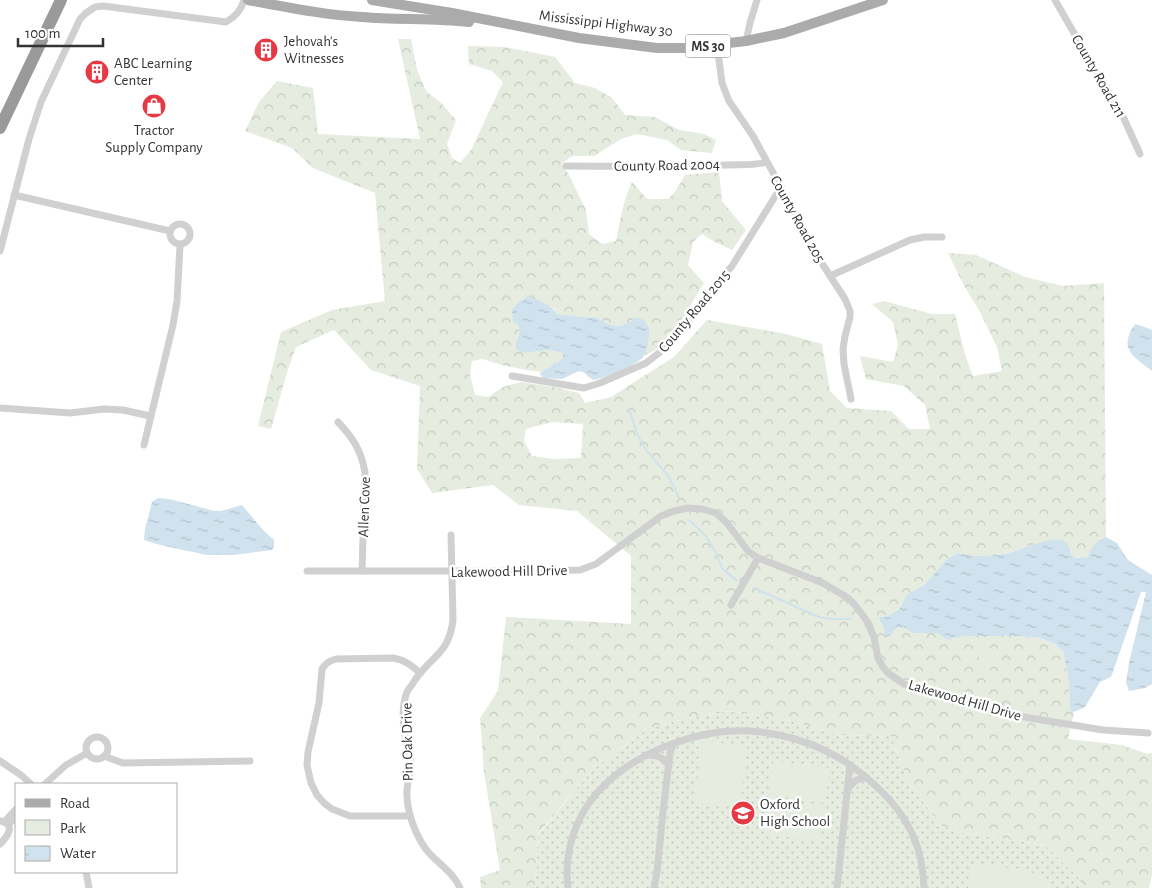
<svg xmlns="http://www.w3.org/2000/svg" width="1152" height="888" font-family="'Alegreya Sans',sans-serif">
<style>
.grass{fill:url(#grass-dots)}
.forest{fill:url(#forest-crowns);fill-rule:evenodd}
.park{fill:#e6ecdf}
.water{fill:url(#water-ripples)}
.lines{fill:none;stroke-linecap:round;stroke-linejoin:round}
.stream{stroke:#cfe2ee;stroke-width:2}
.street{stroke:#d0d0d0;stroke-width:7}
.primary{stroke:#ababab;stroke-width:10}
.highway{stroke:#9a9a9a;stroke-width:12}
.labels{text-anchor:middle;stroke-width:5;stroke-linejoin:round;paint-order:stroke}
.shield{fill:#fff;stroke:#707070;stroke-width:1}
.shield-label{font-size:14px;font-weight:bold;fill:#333}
.street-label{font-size:15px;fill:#333;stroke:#fff}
.poi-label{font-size:15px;fill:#333;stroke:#fff;text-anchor:start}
</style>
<defs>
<pattern id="grass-dots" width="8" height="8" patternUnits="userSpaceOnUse" patternTransform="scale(1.25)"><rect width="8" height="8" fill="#e6ecdf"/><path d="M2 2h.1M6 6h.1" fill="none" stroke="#c6cbc0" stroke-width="1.8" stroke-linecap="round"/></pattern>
<pattern id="forest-crowns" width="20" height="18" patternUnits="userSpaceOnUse" patternTransform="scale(1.25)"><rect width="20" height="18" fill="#e6ecdf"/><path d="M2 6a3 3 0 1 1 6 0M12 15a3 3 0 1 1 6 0" fill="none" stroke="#c6cbc0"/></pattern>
<pattern id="water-ripples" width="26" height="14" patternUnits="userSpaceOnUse" patternTransform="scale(1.25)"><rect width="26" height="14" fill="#cfe2ee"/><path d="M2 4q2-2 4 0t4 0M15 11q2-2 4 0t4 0" fill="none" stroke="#b2c2cd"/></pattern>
</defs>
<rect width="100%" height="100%" fill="#fff"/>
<polygon class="grass" points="730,711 791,721 840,735 891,736 908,782 945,830 1045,845 1080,879 1081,888 535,888 538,835 591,771 648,728 688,718"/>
<path class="forest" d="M398,39H411L417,70L426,91L441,103L456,120L447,144L452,158L460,163L471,150L503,82L492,71L469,64L468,46L505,47L555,57L575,83L595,88L612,98L625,115L655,117L679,130L704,134L716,140L712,153L681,150L667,140L637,134L621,139L594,156H572L561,164L568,173L586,210L589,234L602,244L616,241C620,221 623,201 632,182L647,199H668L675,192L685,175L719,172L722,201L746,230L732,250L713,241L702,234L693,242L688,265L704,283L678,326L661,347L644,356L647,347L636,317C621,330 612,327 596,317C583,319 572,314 559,315L554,309L517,324L520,330L516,343L523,353L549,350L563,353V357L557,363L541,372L526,370L502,365L483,359L472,361L470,375L475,395L488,397L503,387L521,382L554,387L579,393L585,403L611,397L674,357L707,320L786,334L822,344L830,391L847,408L891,411L909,429H930L925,405L904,386L866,379L860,356L893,362L898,345L893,322L872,304L884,301L932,314H955L965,355L973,376L1002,371L997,347L980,312L963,284L948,253L976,255L1025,277L1063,286L1104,283L1106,537L1100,539L1088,557L1071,558L1070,549L1031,545L1010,553L988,556H973L958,553L948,558L924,585L906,595L900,608L892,614L878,619L884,629L891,635L895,629L905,627L912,633H937L947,640L963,636H1018L1040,638L1055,644L1063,651L1069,681L1070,709L1074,712L1068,739L1122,745L1147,754L1152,753V874L1149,888H1081L1080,879L1045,845L945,830L908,782L891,736L840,735L791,721L730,711L688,718L648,728L591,771L538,834L535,888H481L480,877L500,870L484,772L480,718L498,691L506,617L631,624V556L577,511L519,505L493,485L432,493L417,469L420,386L371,370L334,330L296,347L288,369L271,429L258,426L281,332L332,310L385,301L375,193L313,168L292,148L245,131L259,102L277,81L313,88L318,134L420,139ZM552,422L583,424L581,458L554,459L532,456L524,441L526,429Z"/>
<g class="park">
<polygon points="982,646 995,650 988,678 974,674"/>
<polygon points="702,741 747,745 740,808 695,802"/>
<polygon points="773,761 829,768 825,803 770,795"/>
<polygon points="769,800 825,807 821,841 765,834"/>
<polygon points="970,865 1025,869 1042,878 1052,888 968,888"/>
</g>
<g class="water">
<path d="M528,296C539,300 550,305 559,315C572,314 583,319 596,317C612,327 621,330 636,317L644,320C646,323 649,327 649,330C650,336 647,352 643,357C636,366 605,378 593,380L583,372L579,371L562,379L543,378L540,374L541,372L557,363L563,357V353L549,350L523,353L516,349V343L520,330L517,324L513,321L512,310L517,304Z"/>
<path d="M1135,324L1142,326L1152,330V371C1133,356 1118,349 1135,324Z"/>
<polygon points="158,498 169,499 215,511 221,511 242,505 263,530 274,540 274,547 272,550 234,555 207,555 169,547 153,543 144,540 145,529 152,502"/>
<path d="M1106,537L1117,543L1128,560L1152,575V684L1145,688L1129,691L1126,682L1129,663L1146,592H1141L1111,677L1100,682L1085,707L1074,712L1070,710L1069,681L1063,651L1055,644L1040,638L1018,636H963L947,640L937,633H912L904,627L895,629L891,635L886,637L884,629L878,618L884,617L892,614L900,608L906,595L924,585L948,558L958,553L973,556H988L1010,553L1031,545L1050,540H1062L1066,542L1070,549L1071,558L1088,557C1091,548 1096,540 1106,537Z"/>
</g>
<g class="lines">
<g class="stream">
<polyline points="629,409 637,434 646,450 669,477 679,498"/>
<polyline points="689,520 706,536 716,553 722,568 736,580"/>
<polyline points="754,588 819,617 833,619 851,619"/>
</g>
<g class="street">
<polyline points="1055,0 1090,61 1121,112 1140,154"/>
<polyline points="746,41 750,23 757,0"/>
<polyline points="717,45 722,83 729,101 753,136 805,231 814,251 845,299 850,311 850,317 845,336 843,349 844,364 851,399"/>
<path d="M566,166C619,166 672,168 725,165C740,164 753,166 767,162"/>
<polyline points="14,195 170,231"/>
<circle cx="180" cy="234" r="10"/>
<path d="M0,251L29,139L41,102L80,19L86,13L95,7L103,6L226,22C235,17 241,11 244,0"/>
<polyline points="830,276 910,240 924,237 942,237"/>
<polyline points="512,376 584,388 600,383 646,363 668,346 707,295 732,266 781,187"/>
<polyline points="0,408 70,413 104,409 123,410 150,416"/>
<path d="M338,422C353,438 361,450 365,472L362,571"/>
<polyline points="144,445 173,325 177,301 180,245"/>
<path d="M451,535L453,620C449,654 432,655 415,680C413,684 409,688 407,692C401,707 403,726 406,741C407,746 410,751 410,756C412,768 408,779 407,790C406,809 414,832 425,848C435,862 453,871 460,888"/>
<polyline points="307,571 526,571 580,570 596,564 661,516 674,511 688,508 702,509 716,513 727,523 748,551 758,558 823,583 848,598 855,605 867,621 874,637 878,658 883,667 888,673 904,684 988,709 1018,716 1103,730 1148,733"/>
<polyline points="731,605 758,558"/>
<circle cx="97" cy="748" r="11"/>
<path d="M649,755C659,755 663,758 669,766"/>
<polyline points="104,756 123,763 250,761"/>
<polyline points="0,761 21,775 31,784"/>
<polyline points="45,784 66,765 87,753"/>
<path d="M848,789C853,782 858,777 867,778"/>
<path d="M410,816H350L332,809L324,803L317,795L311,783L307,765L308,752L319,703L322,669C326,663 329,661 336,659L393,658C405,660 411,665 420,673"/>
<path d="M0,821C17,824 7,837 0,844"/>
<polyline points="5,821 16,809"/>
<polyline points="8,825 16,817"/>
<polyline points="86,872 89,888"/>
<path d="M568,888C564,854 574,819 597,793C635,750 705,725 761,732C808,738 845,756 878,788C908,816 923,847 924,888"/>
<polyline points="654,888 657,872 663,812 670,753 673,744"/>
<polyline points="837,888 850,765"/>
</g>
<g class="primary">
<path d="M248,0C286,7 324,15 362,17C398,20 434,18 469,22"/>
<polyline points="372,0 452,13 579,38 657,48 686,48 746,41 784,33 883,0"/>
</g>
<polyline class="highway" points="0,128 61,0"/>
</g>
<defs>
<symbol id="building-disc" viewBox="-11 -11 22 22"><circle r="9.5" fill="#e63946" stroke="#fff"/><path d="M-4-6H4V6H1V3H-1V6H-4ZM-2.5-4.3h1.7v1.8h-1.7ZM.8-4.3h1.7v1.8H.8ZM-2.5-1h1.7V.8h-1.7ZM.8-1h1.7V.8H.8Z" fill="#fff"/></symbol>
<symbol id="shop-disc" viewBox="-11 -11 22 22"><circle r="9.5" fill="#e63946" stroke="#fff"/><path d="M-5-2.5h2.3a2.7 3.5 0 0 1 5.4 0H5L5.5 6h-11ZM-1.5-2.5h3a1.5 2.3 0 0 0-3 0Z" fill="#fff"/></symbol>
<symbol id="school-disc" viewBox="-11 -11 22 22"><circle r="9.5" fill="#e63946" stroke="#fff"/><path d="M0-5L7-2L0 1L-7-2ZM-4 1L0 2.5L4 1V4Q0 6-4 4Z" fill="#fff"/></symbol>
</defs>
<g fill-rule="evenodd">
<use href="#building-disc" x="252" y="36" width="28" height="28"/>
<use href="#building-disc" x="83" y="58" width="28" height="28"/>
<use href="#shop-disc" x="140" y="92" width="28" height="28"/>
<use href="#school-disc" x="729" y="799" width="28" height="28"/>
</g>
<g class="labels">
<rect class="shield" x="685.5" y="34.5" width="45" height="23" rx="4"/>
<g class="shield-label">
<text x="708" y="51">MS 30</text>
</g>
<g class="street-label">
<text transform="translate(606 23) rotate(7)" y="5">Mississippi Highway 30</text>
<text transform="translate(1099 76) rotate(60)" y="5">County Road 211</text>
<text transform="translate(667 165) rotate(-1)" y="5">County Road 2004</text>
<text transform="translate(798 219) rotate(61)" y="5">County Road 205</text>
<text transform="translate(694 311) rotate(-50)" y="5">County Road 2015</text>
<text transform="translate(364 507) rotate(-88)" y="5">Allen Cove</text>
<text transform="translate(509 571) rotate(-1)" y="5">Lakewood Hill Drive</text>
<text transform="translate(965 700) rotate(16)" y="5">Lakewood Hill Drive</text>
<text transform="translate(407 742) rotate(-91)" y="5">Pin Oak Drive</text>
</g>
<g class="poi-label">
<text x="284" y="46">Jehovah's<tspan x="284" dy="17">Witnesses</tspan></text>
<text x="114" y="68">ABC Learning<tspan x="114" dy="17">Center</tspan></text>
<text x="154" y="135" text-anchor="middle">Tractor<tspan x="154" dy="17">Supply Company</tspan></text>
<text x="760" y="809">Oxford<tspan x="760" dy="17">High School</tspan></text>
</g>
</g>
<rect x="15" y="783" width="162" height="90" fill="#ffffff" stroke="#adadad"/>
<rect x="25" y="799" width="25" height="8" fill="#ababab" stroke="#adadad"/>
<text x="60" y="808" font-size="15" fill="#333333">Road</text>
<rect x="25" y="820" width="25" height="15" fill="#e6ecdf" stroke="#adadad"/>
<text x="60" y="833" font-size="15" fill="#333333">Park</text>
<rect x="25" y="846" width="25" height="15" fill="url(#water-ripples)" stroke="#adadad"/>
<text x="60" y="858" font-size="15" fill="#333333">Water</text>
<path d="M18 38v8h85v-8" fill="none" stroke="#333333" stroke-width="2.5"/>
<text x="25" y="38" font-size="15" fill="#333333" stroke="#ffffff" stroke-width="4" paint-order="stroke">100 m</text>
</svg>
